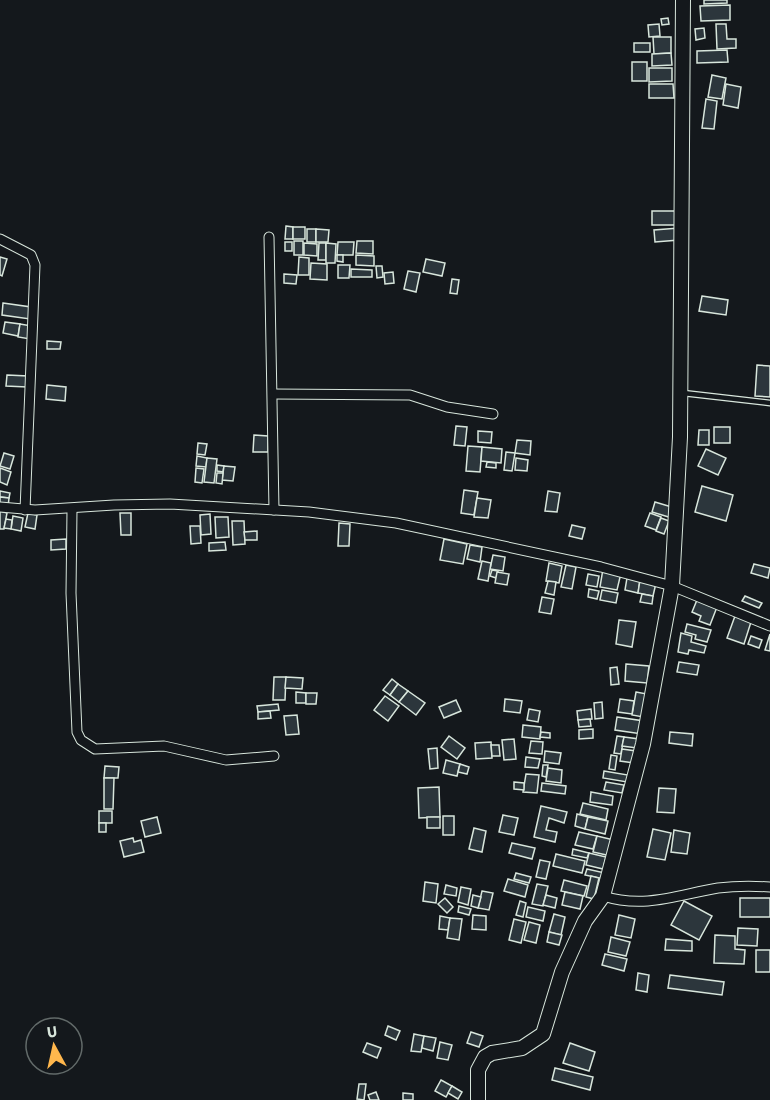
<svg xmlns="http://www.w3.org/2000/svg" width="770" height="1100" font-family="'Source Sans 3',sans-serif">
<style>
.building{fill:#2c363c;stroke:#d8e6dc;stroke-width:1.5}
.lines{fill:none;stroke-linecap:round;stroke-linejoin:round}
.service-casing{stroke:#d8e6dc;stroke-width:7}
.minor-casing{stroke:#d8e6dc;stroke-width:11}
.secondary-casing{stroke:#d8e6dc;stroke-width:16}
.service{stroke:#14181c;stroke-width:4.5}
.minor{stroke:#14181c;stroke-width:9}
.secondary{stroke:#14181c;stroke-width:14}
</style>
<rect width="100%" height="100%" fill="#14181c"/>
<g class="building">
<polygon points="704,0 727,0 727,3 704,4"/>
<polygon points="730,5 730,20 701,21 700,6"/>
<polygon points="668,18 669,24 662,25 661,19"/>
<polygon points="659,24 660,36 649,37 648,25"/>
<polygon points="716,24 726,24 727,39 736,39 736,48 717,49"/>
<polygon points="704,28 705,38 696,40 695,29"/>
<polygon points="653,37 671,37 671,53 654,54"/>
<rect x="634" y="43" width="16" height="9"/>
<polygon points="727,50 728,62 697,63 697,51"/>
<polygon points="671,53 672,65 652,66 652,54"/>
<rect x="632" y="62" width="15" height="19"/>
<polygon points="649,68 672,68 672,81 649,82"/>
<polygon points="712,75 726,78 722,99 708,97"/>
<polygon points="649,84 673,84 674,98 649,98"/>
<polygon points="726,84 741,87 738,108 723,105"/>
<polygon points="706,99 717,101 714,129 702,128"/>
<rect x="652" y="211" width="27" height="14"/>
<polygon points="286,226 293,227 293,239 285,239"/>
<rect x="293" y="227" width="12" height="12"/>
<polygon points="679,228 679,240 655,242 654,230"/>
<rect x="307" y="229" width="9" height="13"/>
<polygon points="316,229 329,230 328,242 316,242"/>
<rect x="294" y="241" width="9" height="14"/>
<polygon points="357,241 373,241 373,254 356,253"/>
<rect x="285" y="242" width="7" height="9"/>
<polygon points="338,242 354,242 353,255 337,255"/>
<polygon points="304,243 317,244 317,256 304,255"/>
<polygon points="319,243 326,243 326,260 318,260"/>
<polygon points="326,243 336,244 335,263 326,263"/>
<polygon points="337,255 343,255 343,262 337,261"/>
<polygon points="356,255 374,256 374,266 356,265"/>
<polygon points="0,257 7,259 2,276 0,275"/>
<polygon points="299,257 309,258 309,275 298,275"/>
<polygon points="426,259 445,263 442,276 423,272"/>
<polygon points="311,263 327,264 327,280 310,279"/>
<polygon points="338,265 350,265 349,278 338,278"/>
<polygon points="376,266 382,266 383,277 377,278"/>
<polygon points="351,269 372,270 372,277 351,277"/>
<polygon points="408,271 420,273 416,292 404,289"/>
<polygon points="393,272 394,283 385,284 384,273"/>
<polygon points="284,274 297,275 296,284 284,283"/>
<polygon points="452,279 459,280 457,294 450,293"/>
<polygon points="702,296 728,300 726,315 699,311"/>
<polygon points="3,303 31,307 30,319 2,315"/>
<polygon points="5,322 20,324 18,336 3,333"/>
<polygon points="20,324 32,326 30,339 18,337"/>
<polygon points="47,341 61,342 60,349 47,349"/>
<polygon points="757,365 770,366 770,397 755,396"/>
<polygon points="7,375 28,376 27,387 6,386"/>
<polygon points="47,385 66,387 65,401 46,399"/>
<polygon points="456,426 467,427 465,446 454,445"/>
<rect x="714" y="427" width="16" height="16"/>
<polygon points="699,430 709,430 709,445 698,445"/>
<polygon points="478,431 492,432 491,443 478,442"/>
<polygon points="254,435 268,436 268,452 253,452"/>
<polygon points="517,440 531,441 530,455 515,453"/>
<polygon points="198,443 207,444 205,455 197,454"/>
<polygon points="468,446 482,447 480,472 466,471"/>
<polygon points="482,447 502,449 501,463 481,461"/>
<polygon points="706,449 726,458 718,475 698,466"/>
<polygon points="506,452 515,453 512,471 504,470"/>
<polygon points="4,453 14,456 10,469 0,466"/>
<polygon points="197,456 207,458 206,467 196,466"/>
<polygon points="207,458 217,459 214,483 204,482"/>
<polygon points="516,458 528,460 527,471 515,470"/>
<polygon points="487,462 496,463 496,468 486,467"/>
<polygon points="217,465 224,466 223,472 217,471"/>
<polygon points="224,466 235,467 233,481 222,480"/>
<polygon points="0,468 11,472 7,485 0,482"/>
<polygon points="196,468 204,469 202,483 195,482"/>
<polygon points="217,473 223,473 222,484 216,483"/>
<polygon points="702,486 733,495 726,521 695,512"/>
<polygon points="464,490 478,492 474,515 461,513"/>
<polygon points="0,491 10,493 9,498 0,497"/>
<polygon points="548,491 560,493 557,512 545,511"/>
<polygon points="0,497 9,498 8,507 0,506"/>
<polygon points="477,498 491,500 488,518 474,517"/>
<polygon points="655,502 675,508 672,518 652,512"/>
<polygon points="0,511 7,513 4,529 0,529"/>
<polygon points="28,513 37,515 35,529 25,527"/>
<polygon points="120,513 131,513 131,535 121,535"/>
<polygon points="650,513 661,517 656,530 645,526"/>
<polygon points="210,514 211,534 201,535 200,515"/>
<polygon points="13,516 23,518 21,531 11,529"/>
<polygon points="215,517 228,517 229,537 216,538"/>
<polygon points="661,518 669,521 664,534 656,531"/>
<polygon points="6,519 12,520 11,529 4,528"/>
<polygon points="232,521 244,521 245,544 233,545"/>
<polygon points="339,523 350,524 349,546 338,546"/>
<polygon points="572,525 585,528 582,539 569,536"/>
<polygon points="190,526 200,526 201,543 191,544"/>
<polygon points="257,531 257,540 245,540 244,532"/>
<polygon points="66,539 66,549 51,550 51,540"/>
<polygon points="444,539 467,544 463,564 440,560"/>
<polygon points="225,542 226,550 209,551 209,543"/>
<polygon points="470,545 482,547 480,562 467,559"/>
<polygon points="493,555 505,557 503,571 490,569"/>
<polygon points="482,561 491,563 488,581 478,579"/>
<polygon points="549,563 562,566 559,583 546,581"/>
<polygon points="754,564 770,568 768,578 751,573"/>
<polygon points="566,565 576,567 572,589 561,587"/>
<polygon points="603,569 621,573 617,590 600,587"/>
<polygon points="492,570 498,571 496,578 490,576"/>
<polygon points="497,572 509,574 507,585 495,583"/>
<polygon points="588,574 599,576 597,587 586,585"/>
<polygon points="627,578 640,580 638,593 625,590"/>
<polygon points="640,580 656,583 653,596 638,593"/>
<polygon points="548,581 556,582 554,595 545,593"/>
<polygon points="589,589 599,591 597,599 588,597"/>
<polygon points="602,590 618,593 616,603 600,600"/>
<polygon points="642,594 653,596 652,604 640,602"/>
<polygon points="745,596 762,603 759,608 742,601"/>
<polygon points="542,597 554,599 551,614 539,612"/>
<polygon points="697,600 717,607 710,625 699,621 701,616 692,612"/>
<polygon points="735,616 751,622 744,644 727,638"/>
<polygon points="619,620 636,622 632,647 616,644"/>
<polygon points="687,624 711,630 707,642 695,639 696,635 685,632"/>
<polygon points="681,633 692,636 691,642 706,646 704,653 689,650 688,654 678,652"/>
<polygon points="770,634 770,651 765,650"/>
<polygon points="751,636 762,640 759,648 748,644"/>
<polygon points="679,662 699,665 697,675 677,672"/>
<polygon points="626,664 649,666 647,683 625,681"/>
<polygon points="617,667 619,684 611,685 610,668"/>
<polygon points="274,677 286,677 285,700 273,700"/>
<polygon points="286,677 303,678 302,689 285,688"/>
<polygon points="392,679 398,684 390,695 383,690"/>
<polygon points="398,684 408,691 399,702 390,695"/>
<polygon points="408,691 425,703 416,715 399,702"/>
<polygon points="296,692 306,693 306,703 296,703"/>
<polygon points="636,692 647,694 643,717 632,715"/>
<polygon points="306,693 317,693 316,704 306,704"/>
<polygon points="385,696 399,706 388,721 374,710"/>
<polygon points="505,699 522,701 520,713 504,711"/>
<polygon points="620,699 634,701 632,714 618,712"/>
<polygon points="456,700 461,711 444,718 439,707"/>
<polygon points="602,702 603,718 595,719 594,703"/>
<polygon points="278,704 279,710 258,712 257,706"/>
<polygon points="529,709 540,711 538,722 527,720"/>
<polygon points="591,709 592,719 578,720 577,711"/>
<polygon points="270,711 271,718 258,719 258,712"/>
<polygon points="297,715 299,734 286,735 284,716"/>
<polygon points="617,717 644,721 642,734 615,730"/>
<polygon points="590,719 591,726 579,727 578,720"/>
<polygon points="523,725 541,727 540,739 522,737"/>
<polygon points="593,729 593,738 579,739 579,730"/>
<polygon points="541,732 550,733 550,738 540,737"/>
<polygon points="670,732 693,734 692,746 669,743"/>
<polygon points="449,736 465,748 457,759 441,747"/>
<polygon points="617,736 624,737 621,754 614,753"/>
<polygon points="624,737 639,739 637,748 622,746"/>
<polygon points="514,739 516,759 504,760 502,740"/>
<polygon points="531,741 543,742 542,754 529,753"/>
<polygon points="491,742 492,758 476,759 475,743"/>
<polygon points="491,745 499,745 500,756 492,756"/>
<polygon points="437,748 438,768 430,769 428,749"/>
<polygon points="622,749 636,751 634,763 620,761"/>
<polygon points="545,751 561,753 559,764 544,762"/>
<polygon points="611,755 617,756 615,770 609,769"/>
<polygon points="526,757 540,759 538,768 525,767"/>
<polygon points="446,760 460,764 457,776 443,773"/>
<polygon points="460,764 469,767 467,774 458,772"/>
<polygon points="543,765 548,765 546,777 542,776"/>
<polygon points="105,766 119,767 118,778 104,778"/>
<polygon points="548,768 562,770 561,783 546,781"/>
<polygon points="604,771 628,775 627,782 603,778"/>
<polygon points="526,774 539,775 537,793 523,792"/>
<polygon points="104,778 114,778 113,809 104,809"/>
<polygon points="514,782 524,783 524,790 514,789"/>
<polygon points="606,782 624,785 622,793 604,790"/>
<polygon points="542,783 566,786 565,794 541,791"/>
<polygon points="439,787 440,817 419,818 418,788"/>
<polygon points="659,788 676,789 674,813 657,812"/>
<polygon points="591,792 613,796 612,805 590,802"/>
<polygon points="583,803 608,809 606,820 580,814"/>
<polygon points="541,806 567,812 564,823 549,818 546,830 557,832 555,842 534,837"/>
<rect x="99" y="811" width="13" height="12"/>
<polygon points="577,814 588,817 585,829 575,826"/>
<polygon points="503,815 518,818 514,835 499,832"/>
<rect x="443" y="816" width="11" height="19"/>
<polygon points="157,817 161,833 145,837 141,821"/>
<rect x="427" y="817" width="13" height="11"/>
<polygon points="588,817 608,821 605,834 585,829"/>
<rect x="99" y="823" width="7" height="9"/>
<polygon points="474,828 486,831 482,852 469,849"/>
<polygon points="653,829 671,833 665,860 647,857"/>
<polygon points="674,830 690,833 687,854 671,852"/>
<polygon points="579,832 597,836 593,849 575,845"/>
<polygon points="597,836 614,840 611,856 593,852"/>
<polygon points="133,838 134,842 141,840 144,852 124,857 120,841"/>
<polygon points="512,843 535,848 532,859 509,853"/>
<polygon points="573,849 589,853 587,858 572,855"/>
<polygon points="589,853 606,857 603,869 586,865"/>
<polygon points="556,854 585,861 582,873 553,866"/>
<polygon points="540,860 550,862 546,879 536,877"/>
<polygon points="587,869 605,873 604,879 585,875"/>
<polygon points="516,873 531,877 529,883 514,879"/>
<polygon points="591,876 599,878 594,899 586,897"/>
<polygon points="508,879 528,885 525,897 504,891"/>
<polygon points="564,880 587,886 584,896 561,891"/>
<polygon points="425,882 438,884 436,903 423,901"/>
<polygon points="537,884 548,886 543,906 532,904"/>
<polygon points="446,885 457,888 456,896 444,894"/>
<polygon points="461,887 471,889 468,905 458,902"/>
<polygon points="482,891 493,893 489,910 478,908"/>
<polygon points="565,892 583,896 580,909 562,905"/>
<polygon points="473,895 481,897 478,908 471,906"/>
<polygon points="546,895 557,898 555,908 543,905"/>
<polygon points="445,898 453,907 447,913 438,904"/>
<rect x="740" y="898" width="30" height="19"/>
<polygon points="520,901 526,903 523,917 516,915"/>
<polygon points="684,901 712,916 699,940 671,925"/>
<polygon points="459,906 471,909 469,915 458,912"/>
<polygon points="528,907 545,911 543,921 526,917"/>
<polygon points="554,914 565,917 561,935 549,932"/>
<polygon points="473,915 486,916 486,930 472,929"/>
<polygon points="619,915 635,919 631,938 615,935"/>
<polygon points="440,916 450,918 448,930 439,929"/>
<polygon points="450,918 462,919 459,940 447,938"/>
<polygon points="514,919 526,922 521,943 509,940"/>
<polygon points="529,922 540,925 536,943 524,940"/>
<polygon points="738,928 758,929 757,946 737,945"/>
<polygon points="549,932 562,935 559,945 547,942"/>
<polygon points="715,935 735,936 735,949 745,950 744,964 714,963"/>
<polygon points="611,937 630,942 626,956 608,952"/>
<polygon points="666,939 692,941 692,951 665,950"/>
<rect x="756" y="950" width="14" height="22"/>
<polygon points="605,954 627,959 624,971 602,965"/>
<polygon points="638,973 649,975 647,992 636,990"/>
<polygon points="670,975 724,982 722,995 668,988"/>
<polygon points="388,1026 400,1031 396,1040 385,1035"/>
<polygon points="471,1032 483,1036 479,1047 467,1043"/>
<polygon points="414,1034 424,1036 421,1052 411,1051"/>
<polygon points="424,1036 436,1038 433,1051 422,1048"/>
<polygon points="440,1042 452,1045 448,1060 437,1058"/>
<polygon points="367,1043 381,1048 377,1058 363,1052"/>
<polygon points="570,1043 595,1052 589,1071 563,1063"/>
<polygon points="555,1068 593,1077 590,1090 552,1080"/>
<polygon points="441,1080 452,1086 446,1097 435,1091"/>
<polygon points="359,1084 366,1084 364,1100 357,1099"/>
<polygon points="452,1086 462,1092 458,1099 448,1093"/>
<polygon points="376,1092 379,1100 370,1100 368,1095"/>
<polygon points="403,1093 413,1094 413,1100 403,1100"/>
</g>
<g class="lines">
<defs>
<polyline id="service" points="683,393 770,403"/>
<g id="minor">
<polyline points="269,237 274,510"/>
<polyline points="0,239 31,255 35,265 25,510"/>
<polyline points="273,394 410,395 447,407 493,414"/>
<polyline points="0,507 35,510 114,505 170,504 309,512 396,523 601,567 672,586 770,626"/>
<polyline points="72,510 71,593 77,732 81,740 95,749 164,746 226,760 274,756"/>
<path d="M603,896C645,909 677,895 718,888C735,886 753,886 770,887"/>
</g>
<polyline id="secondary" points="478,1100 478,1070 485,1057 492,1053 522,1048 543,1034 562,972 585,921 603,896 643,744 672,586 680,437 683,0"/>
</defs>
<use href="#service" class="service-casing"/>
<use href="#minor" class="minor-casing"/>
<use href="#secondary" class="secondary-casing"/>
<use href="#service" class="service"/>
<use href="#minor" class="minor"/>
<use href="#secondary" class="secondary"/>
</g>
<g transform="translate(54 1046) rotate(352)"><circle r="28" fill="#14181c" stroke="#626a69" stroke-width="1.5"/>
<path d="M0-4.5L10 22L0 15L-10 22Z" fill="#ffb74d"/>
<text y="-9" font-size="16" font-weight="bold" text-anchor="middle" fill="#d8e6dc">U</text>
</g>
</svg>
